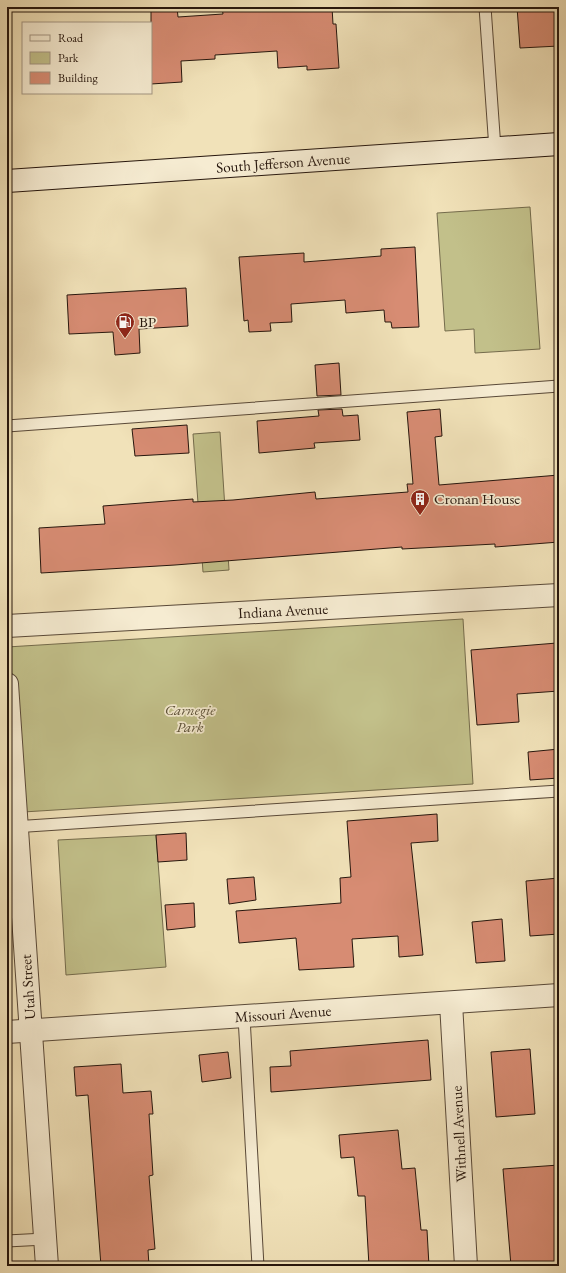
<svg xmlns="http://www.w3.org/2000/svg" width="566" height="1273" font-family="'EB Garamond',serif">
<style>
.green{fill:#c2c08a;stroke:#746b4c}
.building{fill:#d78c73;stroke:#26160d}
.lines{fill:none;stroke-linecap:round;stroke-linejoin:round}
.lane-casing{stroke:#594938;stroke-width:13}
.street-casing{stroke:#594938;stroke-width:24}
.secondary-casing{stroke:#26160d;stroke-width:24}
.lane{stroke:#f6ecd2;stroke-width:11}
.street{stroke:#f6ecd2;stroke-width:22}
.secondary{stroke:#f6ecd2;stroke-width:22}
.labels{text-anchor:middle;stroke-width:3.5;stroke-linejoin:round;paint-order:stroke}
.street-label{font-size:15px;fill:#26160d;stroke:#f6ecd2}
.poi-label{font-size:15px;fill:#26160d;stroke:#f6ecd2;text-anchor:start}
.park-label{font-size:15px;font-style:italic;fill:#5d5239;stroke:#f6ecd2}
</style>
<rect width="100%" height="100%" fill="#f1e2b9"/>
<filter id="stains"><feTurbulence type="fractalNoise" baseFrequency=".005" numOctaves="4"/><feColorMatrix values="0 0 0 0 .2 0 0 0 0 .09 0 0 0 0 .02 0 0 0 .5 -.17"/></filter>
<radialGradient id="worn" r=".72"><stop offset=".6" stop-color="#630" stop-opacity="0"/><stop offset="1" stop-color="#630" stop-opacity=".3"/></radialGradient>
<g class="green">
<polygon points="530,207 540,349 475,353 474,329 445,331 437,213"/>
<polygon points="220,432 229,570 203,572 193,434"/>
<polygon points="463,619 473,784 7,813 7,647"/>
<polygon points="156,835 166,967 66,975 58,840"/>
</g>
<g class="building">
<polygon points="151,7 177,7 178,17 223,14 222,7 332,7 333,24 336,24 339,68 307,70 307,66 278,68 277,51 215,55 215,59 181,61 182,82 151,84"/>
<polygon points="517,7 559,7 559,46 520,48"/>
<polygon points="415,247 419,327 392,328 391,322 385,322 384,310 346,313 345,300 291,304 292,322 270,323 271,331 249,332 248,320 244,321 239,257 304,253 304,262 381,256 381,249"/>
<polygon points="186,288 188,326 139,329 140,353 115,355 113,332 69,334 67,295"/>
<polygon points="339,363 341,395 317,396 315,365"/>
<polygon points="342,409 343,416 358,415 360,440 314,443 315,448 259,453 257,421 319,416 318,410"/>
<polygon points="440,409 442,436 435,437 439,485 559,475 559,542 495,547 495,544 402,549 402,547 175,565 41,573 39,528 105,524 103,506 193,499 193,502 233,500 315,492 316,499 408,492 407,484 413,484 407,412"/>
<polygon points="187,425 189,453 135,456 132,429"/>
<polygon points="557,643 559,691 517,694 519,722 477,725 471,650"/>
<polygon points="559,749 559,778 530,780 528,752"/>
<polygon points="437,814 438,841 411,843 423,955 399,957 398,936 352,939 354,967 299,970 296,938 239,943 236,911 341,903 340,878 351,877 347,821"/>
<polygon points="186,833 187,860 158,862 156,835"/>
<polygon points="254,877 256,900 229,904 227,879"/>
<polygon points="559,878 559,934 530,936 526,881"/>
<polygon points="194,903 195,927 167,930 165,905"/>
<polygon points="502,919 505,961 476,963 472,922"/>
<polygon points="428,1040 431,1080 271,1092 270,1067 291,1066 290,1051"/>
<polygon points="530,1049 535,1114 496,1117 491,1052"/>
<polygon points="228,1052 231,1078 202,1082 199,1055"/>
<polygon points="121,1064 123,1093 151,1091 153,1114 149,1114 153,1175 149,1176 155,1249 148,1250 149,1266 101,1266 88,1095 76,1096 74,1067"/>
<polygon points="398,1130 402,1169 415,1168 421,1230 427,1230 429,1266 369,1266 365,1196 358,1196 354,1157 341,1158 339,1135"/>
<polygon points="559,1165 559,1266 511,1266 503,1169"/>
</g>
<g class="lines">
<defs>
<g id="lane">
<polyline points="485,7 495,149"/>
<polyline points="7,426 559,386"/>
<polyline points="13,827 559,791"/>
<polyline points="244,1017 258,1266"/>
<polyline points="7,1241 45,1239"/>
</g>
<g id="street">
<polyline points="7,626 559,595"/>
<polyline points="7,684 47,1266"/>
<polyline points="451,1003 466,1266"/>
<polyline points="7,1032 559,995"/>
</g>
<polyline id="secondary" points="7,181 559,144"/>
</defs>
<use href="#lane" class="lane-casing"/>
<use href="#street" class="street-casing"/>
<use href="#secondary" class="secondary-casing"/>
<use href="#lane" class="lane"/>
<use href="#street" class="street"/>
<use href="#secondary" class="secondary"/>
</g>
<defs>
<symbol id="fuel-pin" viewBox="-11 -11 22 30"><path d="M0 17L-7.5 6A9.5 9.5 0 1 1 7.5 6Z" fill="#8f2418" stroke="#f6ecd2"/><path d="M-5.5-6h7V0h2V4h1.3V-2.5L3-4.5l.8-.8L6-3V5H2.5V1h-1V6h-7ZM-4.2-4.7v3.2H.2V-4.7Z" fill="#fff"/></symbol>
<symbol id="building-pin" viewBox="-11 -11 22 30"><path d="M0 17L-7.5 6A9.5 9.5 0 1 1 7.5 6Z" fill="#8f2418" stroke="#f6ecd2"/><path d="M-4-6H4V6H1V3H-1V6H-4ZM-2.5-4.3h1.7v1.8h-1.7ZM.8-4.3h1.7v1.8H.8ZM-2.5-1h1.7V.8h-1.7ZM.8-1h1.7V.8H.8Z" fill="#fff"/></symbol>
</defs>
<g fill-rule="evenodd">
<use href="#fuel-pin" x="114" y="311" width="22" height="30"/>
<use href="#building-pin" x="409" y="488" width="22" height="30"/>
</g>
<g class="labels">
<g class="street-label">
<text transform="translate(283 163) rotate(-4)" y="5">South Jefferson Avenue</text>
<text transform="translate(283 611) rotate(-3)" y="5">Indiana Avenue</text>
<text transform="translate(28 987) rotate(-94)" y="5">Utah Street</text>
<text transform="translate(283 1014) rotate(-4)" y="5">Missouri Avenue</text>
<text transform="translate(459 1134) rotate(-93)" y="5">Withnell Avenue</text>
</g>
<g class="poi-label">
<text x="139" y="327">BP</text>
<text x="434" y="504">Cronan House</text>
</g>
<g class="park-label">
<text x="190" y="715">Carnegie<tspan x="190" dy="17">Park</tspan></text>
</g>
</g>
<rect width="566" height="1273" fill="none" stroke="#f1e2b9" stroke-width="24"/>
<rect x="8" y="8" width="550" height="1257" fill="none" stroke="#26160d" stroke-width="2"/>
<rect x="12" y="12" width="542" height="1249" fill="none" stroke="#26160d"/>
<rect x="22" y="22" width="130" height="72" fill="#f6ecd2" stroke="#a39683"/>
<rect x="30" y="35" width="20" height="6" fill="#f6ecd2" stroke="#a39683"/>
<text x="58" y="42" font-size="12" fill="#26160d">Road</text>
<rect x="30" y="52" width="20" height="12" fill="#c2c08a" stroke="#a39683"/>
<text x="58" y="62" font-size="12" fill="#26160d">Park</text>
<rect x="30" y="72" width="20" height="12" fill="#d78c73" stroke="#a39683"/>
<text x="58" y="82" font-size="12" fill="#26160d">Building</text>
<rect width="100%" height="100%" filter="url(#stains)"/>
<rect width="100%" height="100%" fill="url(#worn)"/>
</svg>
